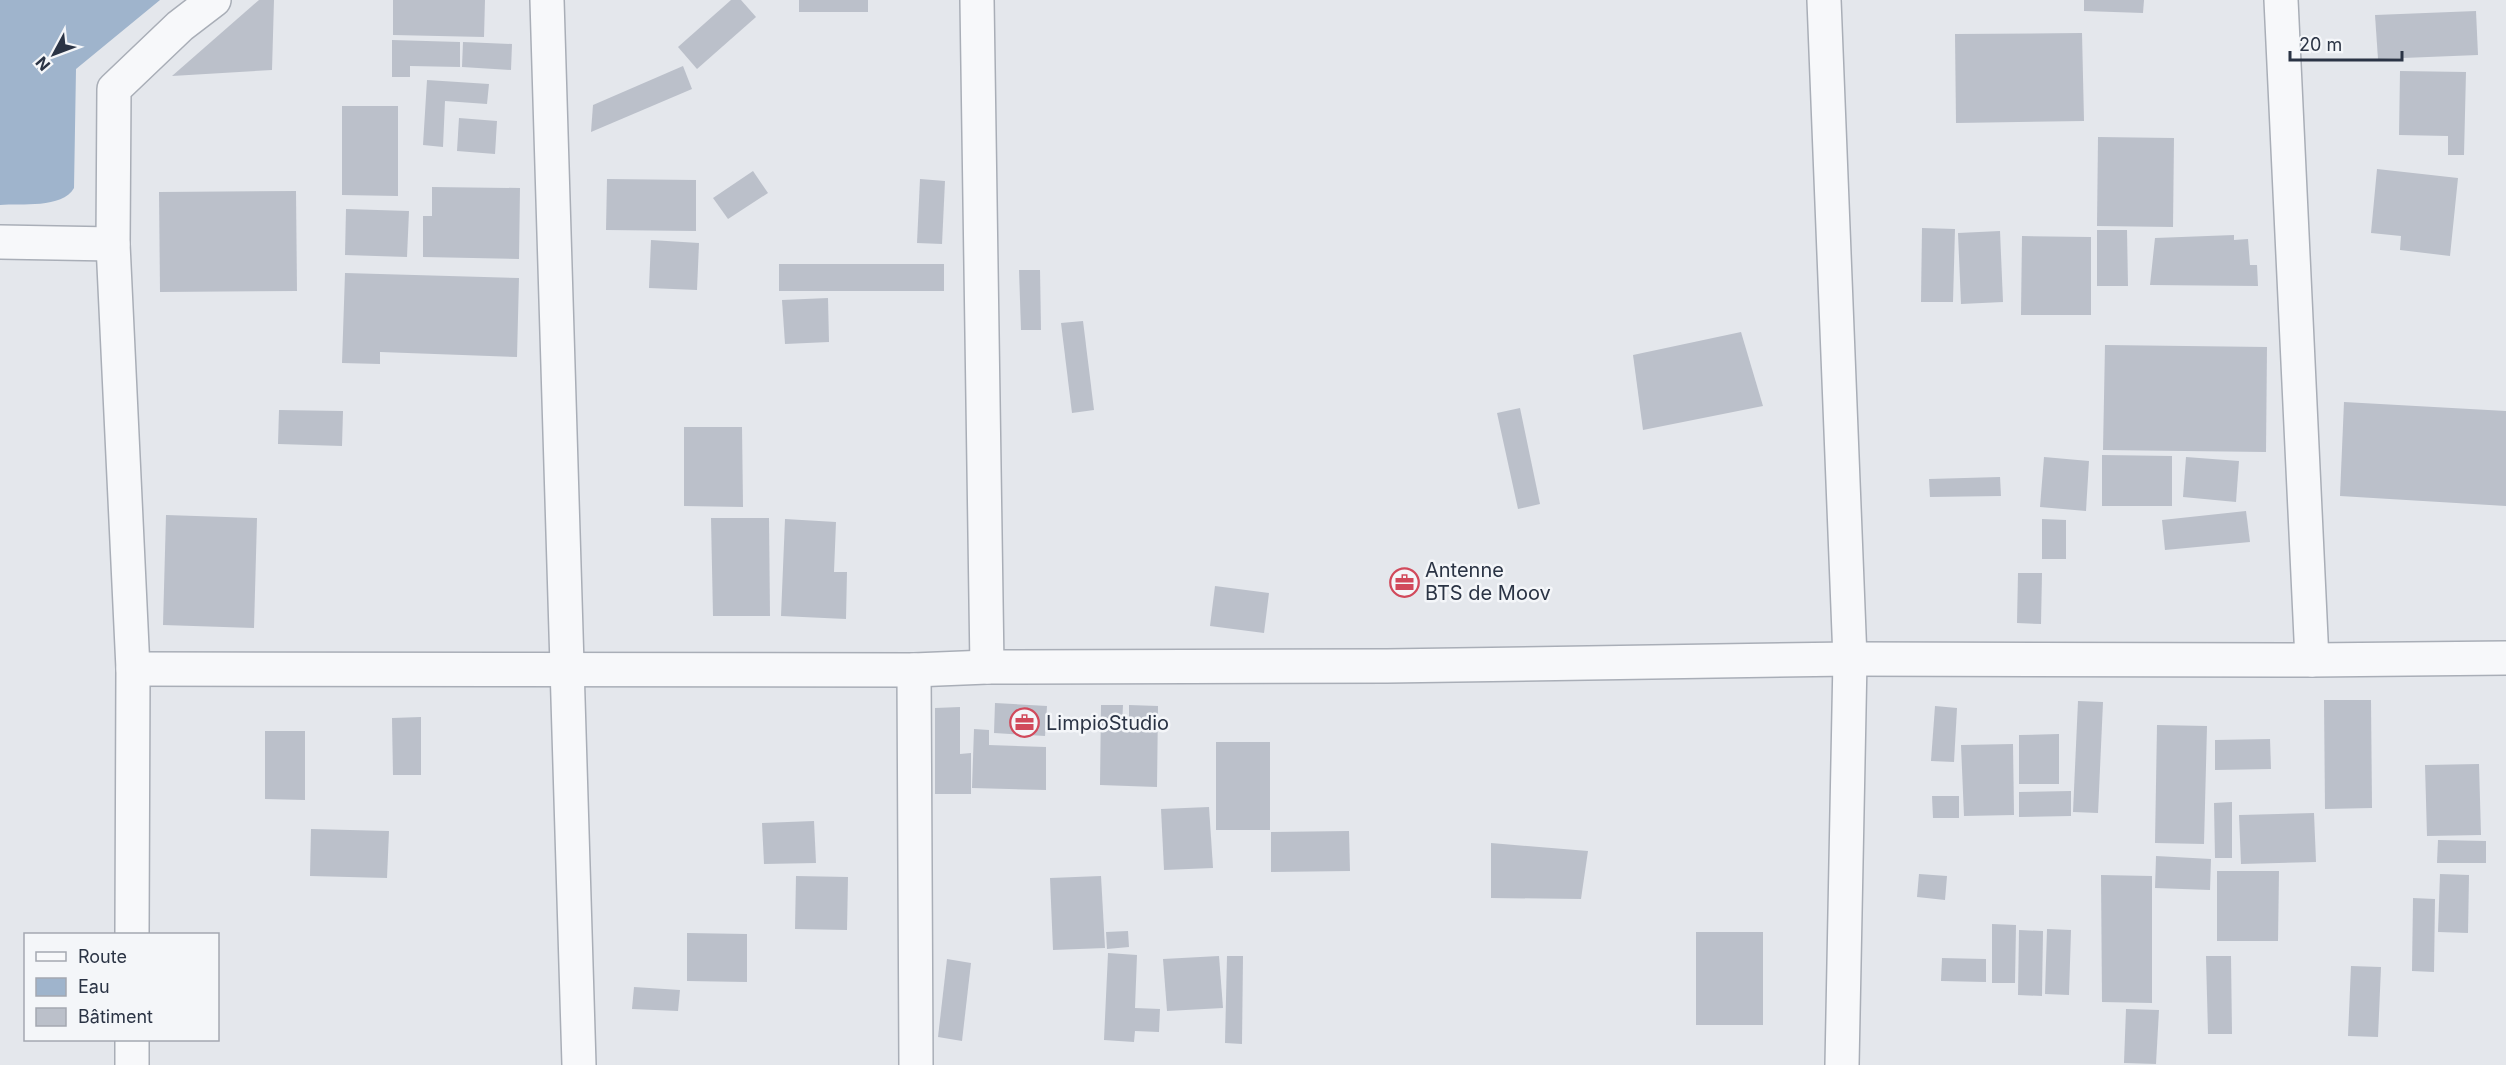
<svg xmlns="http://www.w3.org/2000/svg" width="2506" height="1065" font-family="Inter,sans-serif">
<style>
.water{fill:#9fb4cc}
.building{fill:#bbc0ca}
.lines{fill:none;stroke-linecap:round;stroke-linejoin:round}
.street-casing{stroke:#a9aeb7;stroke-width:36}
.street{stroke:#f7f8fa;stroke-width:33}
.labels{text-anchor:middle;stroke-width:5;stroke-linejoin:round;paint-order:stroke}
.poi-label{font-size:20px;fill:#2b3445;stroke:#f4f6f9;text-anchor:start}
</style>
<rect width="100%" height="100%" fill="#e4e7ec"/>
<path class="water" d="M0,0H160L76,69L74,188C62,209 21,203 0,205Z"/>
<g class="building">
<polygon points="259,0 274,0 272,70 172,76"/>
<polygon points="393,0 485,0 484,37 393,35"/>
<polygon points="731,0 741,0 756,17 697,69 678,47"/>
<rect x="799" y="0" width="69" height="12"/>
<polygon points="2084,0 2144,0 2143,13 2084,11"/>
<polygon points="2476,11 2478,55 2378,59 2375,15"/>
<polygon points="2082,33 2084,121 1956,123 1955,34"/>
<polygon points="392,40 460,42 460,67 410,66 410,77 392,77"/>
<polygon points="463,42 512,44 511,70 462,67"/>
<polygon points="683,66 692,89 591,132 593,105"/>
<polygon points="2400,71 2466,72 2464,155 2448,155 2448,136 2399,135"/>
<polygon points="427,80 489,84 487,104 445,101 443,147 423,145"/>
<polygon points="342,106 398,106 398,196 342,195"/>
<polygon points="459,118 497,121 495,154 457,151"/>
<polygon points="2098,137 2174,138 2173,227 2097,226"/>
<polygon points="2377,169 2458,178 2450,256 2400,250 2401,236 2371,233"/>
<polygon points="753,171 768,193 728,219 713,198"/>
<polygon points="607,179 696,180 696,231 606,230"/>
<polygon points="920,179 945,181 942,244 917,243"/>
<polygon points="432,187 520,188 519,259 423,257 423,216 432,216"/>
<polygon points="296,191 297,291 160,292 159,192"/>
<polygon points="346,209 409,211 407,257 345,255"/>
<polygon points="1922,228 1955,229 1953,302 1921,302"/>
<polygon points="2097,230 2127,230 2128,286 2097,286"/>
<polygon points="2000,231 2003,302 1961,304 1958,233"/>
<polygon points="2234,235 2234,240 2248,239 2250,265 2257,265 2258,286 2150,285 2155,238"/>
<polygon points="2022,236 2091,237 2091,315 2021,315"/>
<polygon points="651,240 699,243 697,290 649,288"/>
<rect x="779" y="264" width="165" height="27"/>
<polygon points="1019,270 1040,270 1041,330 1021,330"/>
<polygon points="345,273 519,278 517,357 380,352 380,364 342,363"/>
<polygon points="828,298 829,342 785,344 782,300"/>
<polygon points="1083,321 1094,410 1072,413 1061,323"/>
<polygon points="1741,332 1763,406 1643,430 1633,355"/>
<polygon points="2105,345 2267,347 2266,452 2103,450"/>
<polygon points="2344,402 2506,411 2506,506 2340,496"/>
<polygon points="1520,408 1540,504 1518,509 1497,413"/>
<polygon points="279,410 343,411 342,446 278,444"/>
<polygon points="684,427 742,427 743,507 684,506"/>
<polygon points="2102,455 2172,456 2172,506 2102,506"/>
<polygon points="2044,457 2089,461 2086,511 2040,507"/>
<polygon points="2186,457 2239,461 2236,502 2183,497"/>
<polygon points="2000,477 2001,496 1930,497 1929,479"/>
<polygon points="2246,511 2250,542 2165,550 2162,520"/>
<polygon points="166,515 257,518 254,628 163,625"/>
<polygon points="711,518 769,518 770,616 713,616"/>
<polygon points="785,519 836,522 834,572 847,572 846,619 781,616"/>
<polygon points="2042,519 2066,520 2066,559 2042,559"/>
<polygon points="2018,573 2042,573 2041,624 2017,623"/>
<polygon points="1215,586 1269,593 1264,633 1210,626"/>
<polygon points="2324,700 2371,700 2372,808 2325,809"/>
<polygon points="2078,701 2103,702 2098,813 2073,812"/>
<polygon points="995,703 1047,706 1045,736 994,733"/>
<polygon points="1101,705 1123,705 1122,725 1129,725 1129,705 1158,706 1157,787 1100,785"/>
<polygon points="1935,706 1957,708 1954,762 1931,761"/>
<polygon points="960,707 960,754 971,753 971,794 935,794 935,708"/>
<polygon points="421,717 421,775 393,775 392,718"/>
<polygon points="2157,725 2207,726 2204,844 2155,843"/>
<polygon points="974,729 989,730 989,745 1046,747 1046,790 972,788"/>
<polygon points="265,731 305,731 305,800 265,799"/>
<polygon points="2059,734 2059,784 2019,784 2019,735"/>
<polygon points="2270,739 2271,769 2215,770 2215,740"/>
<rect x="1216" y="742" width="54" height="88"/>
<polygon points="2013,744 2014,815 1964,816 1961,745"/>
<polygon points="2479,764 2481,835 2427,836 2425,765"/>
<polygon points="2071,791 2071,816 2019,817 2019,792"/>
<polygon points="1932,796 1959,796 1959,818 1933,818"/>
<polygon points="2232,802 2232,858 2215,858 2214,803"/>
<polygon points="1209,807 1213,868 1164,870 1161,809"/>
<polygon points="2314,813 2316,862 2241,864 2239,815"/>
<polygon points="814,821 816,863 764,864 762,823"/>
<polygon points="311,829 389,831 387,878 310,876"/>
<polygon points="1349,831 1350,871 1271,872 1271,832"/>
<polygon points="2438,840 2486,841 2486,863 2437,863"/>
<polygon points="1491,843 1588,851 1581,899 1491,898"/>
<polygon points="2156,856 2211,859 2210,890 2155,888"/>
<polygon points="2217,871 2279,871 2278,941 2217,941"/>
<polygon points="1919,874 1947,876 1945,900 1917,897"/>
<polygon points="2440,874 2469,875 2468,933 2438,932"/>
<polygon points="2101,875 2152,876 2152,1003 2102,1002"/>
<polygon points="796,876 848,877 847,930 795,929"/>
<polygon points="1101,876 1105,948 1053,950 1050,878"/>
<polygon points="2413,898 2435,899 2434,972 2412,971"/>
<polygon points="1992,924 2016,925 2015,983 1992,983"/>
<polygon points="2047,929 2071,930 2069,995 2045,994"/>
<polygon points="2019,930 2043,931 2042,996 2018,995"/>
<polygon points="1128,931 1129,947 1107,949 1106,932"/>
<rect x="1696" y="932" width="67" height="93"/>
<polygon points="687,933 747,934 747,982 687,981"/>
<polygon points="1108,953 1137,955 1135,1008 1160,1009 1159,1032 1135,1031 1134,1042 1104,1040"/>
<polygon points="1219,956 1223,1008 1167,1011 1163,959"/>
<polygon points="1227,956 1243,956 1242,1044 1225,1043"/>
<polygon points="2206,956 2231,956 2232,1034 2208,1034"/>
<polygon points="1942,958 1986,959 1986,982 1941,981"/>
<polygon points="947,959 971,963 962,1041 938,1037"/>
<polygon points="2351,966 2381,967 2378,1037 2348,1036"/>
<polygon points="634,987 680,990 678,1011 632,1009"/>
<polygon points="2126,1009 2159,1010 2156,1064 2124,1063"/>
</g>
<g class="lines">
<defs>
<g id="street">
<polyline points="547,0 579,1065"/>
<polyline points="977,0 987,667"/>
<polyline points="1824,0 1850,659 1842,1065"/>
<polyline points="2281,0 2312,660"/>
<polyline points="0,242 113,244"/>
<polyline points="133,669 914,670 987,667 1387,666 1850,659 2312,660 2506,658"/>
<polyline points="914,670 916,1065"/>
<polyline points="132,934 133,669 113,244 114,89 180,26 214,0"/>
<polyline points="132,1065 132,1040"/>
</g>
</defs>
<use href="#street" class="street-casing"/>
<use href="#street" class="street"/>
</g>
<defs>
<symbol id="office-ring" viewBox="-11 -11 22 22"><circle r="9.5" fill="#f4f6f9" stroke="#d1495b" stroke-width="1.5"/><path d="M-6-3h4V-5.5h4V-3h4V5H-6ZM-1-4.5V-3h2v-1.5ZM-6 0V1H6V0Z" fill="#d1495b"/></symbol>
</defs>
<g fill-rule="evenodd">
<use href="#office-ring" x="1388" y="566" width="33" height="33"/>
<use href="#office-ring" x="1008" y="706" width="33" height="33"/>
</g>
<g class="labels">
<g class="poi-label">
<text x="1425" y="577">Antenne<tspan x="1425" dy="23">BTS de Moov</tspan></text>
<text x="1046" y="730">LimpioStudio</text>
</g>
</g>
<rect x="24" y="933" width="195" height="108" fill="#f4f6f9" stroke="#a4a8b1" stroke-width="1.5"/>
<rect x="36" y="952" width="30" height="9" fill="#f7f8fa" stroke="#a4a8b1" stroke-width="1.5"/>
<text x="78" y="963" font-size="18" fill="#2b3445">Route</text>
<rect x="36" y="978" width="30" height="18" fill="#9fb4cc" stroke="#a4a8b1" stroke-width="1.5"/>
<text x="78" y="993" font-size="18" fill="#2b3445">Eau</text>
<rect x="36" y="1008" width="30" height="18" fill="#bbc0ca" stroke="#a4a8b1" stroke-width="1.5"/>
<text x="78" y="1023" font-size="18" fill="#2b3445">Bâtiment</text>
<g transform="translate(54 54) rotate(229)" stroke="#f4f6f9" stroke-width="4.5" paint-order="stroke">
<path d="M0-4.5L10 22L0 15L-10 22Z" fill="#2b3445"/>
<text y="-9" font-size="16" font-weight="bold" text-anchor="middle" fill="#2b3445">N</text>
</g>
<path d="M2290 51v9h112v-9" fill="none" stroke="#2b3445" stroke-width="3"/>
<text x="2299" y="51" font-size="18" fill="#2b3445" stroke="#f4f6f9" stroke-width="4.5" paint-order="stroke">20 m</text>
</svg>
